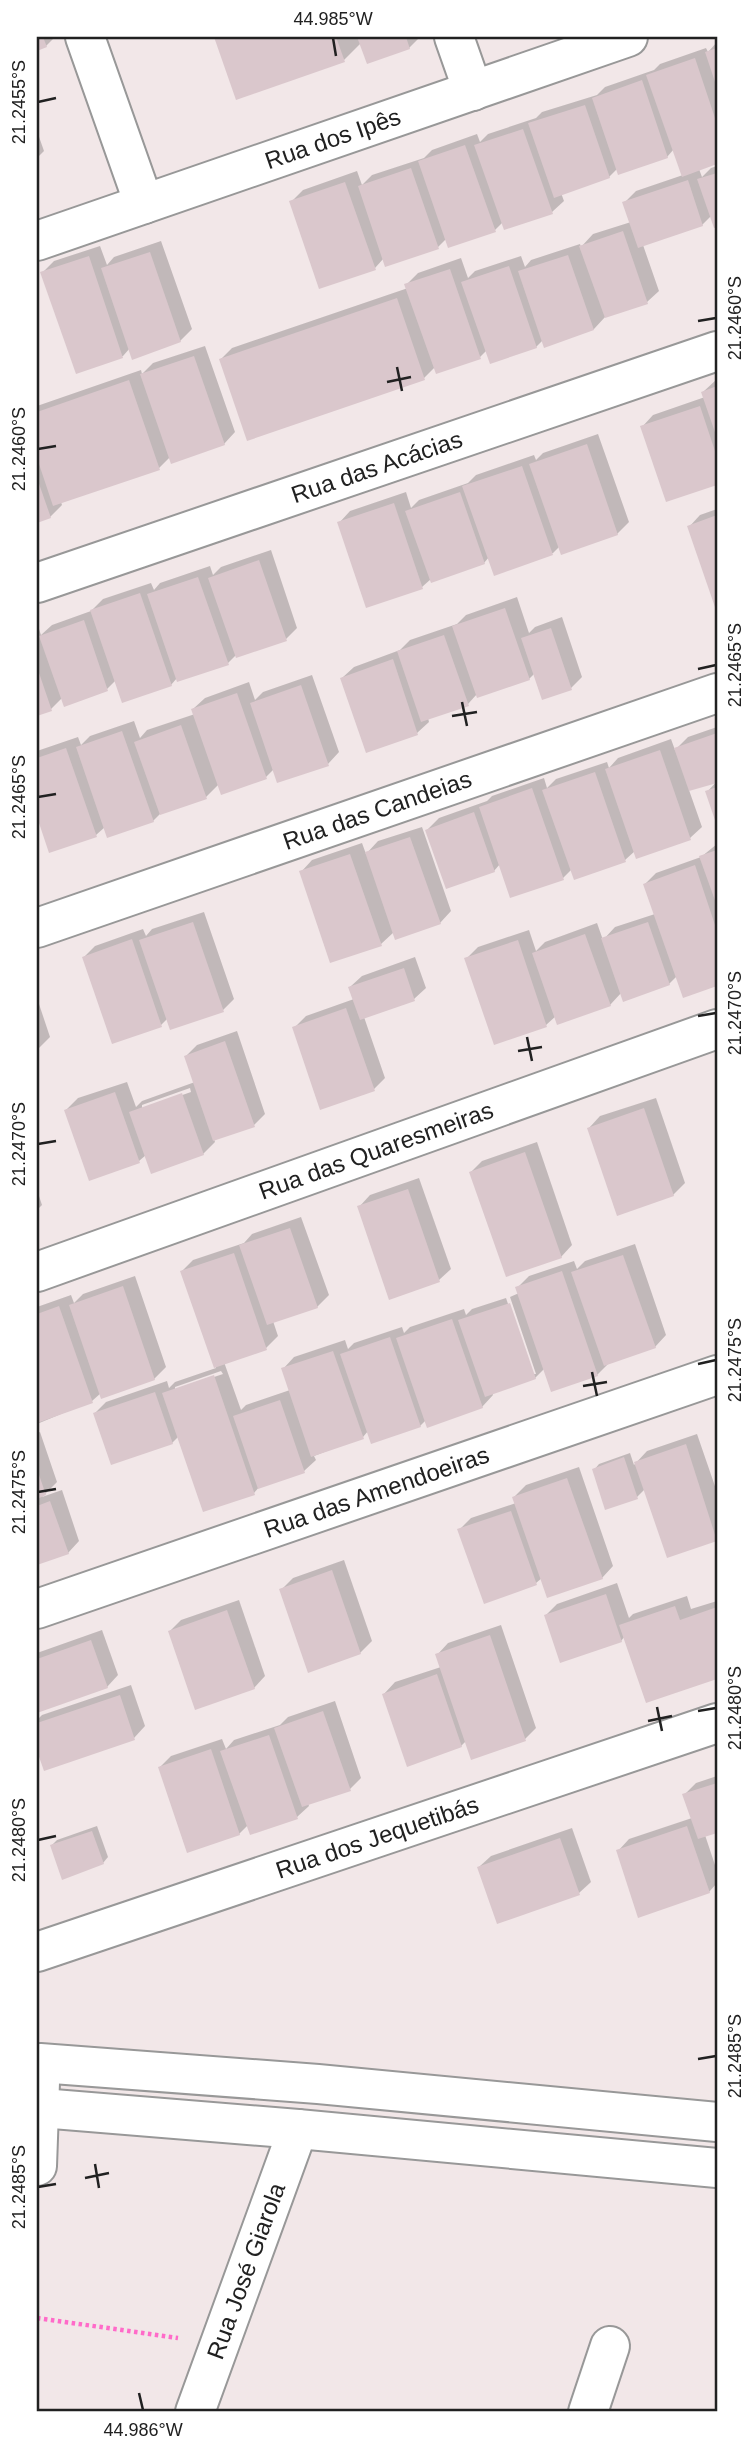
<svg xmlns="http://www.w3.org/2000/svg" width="754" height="2449" font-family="Helvetica,sans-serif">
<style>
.shadow{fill:#0003;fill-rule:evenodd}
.building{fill:#dac7cc}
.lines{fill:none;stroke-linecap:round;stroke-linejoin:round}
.minor-casing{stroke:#989898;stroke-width:42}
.path{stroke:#ff6bc9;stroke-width:4.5;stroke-dasharray:3.5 3.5;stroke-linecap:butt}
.minor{stroke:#fff;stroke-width:38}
.ticks{fill:none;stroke:#212121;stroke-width:2.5}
.labels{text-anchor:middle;stroke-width:7;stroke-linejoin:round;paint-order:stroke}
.street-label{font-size:24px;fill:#212121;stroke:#fff}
.neatline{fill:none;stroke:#212121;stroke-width:2.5}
.ticks-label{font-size:18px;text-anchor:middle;fill:#212121}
</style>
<rect width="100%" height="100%" fill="#f2e7e8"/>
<g class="shadow">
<polygon points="37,37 55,37 46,46 37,49"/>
<polygon points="216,37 420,37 409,48 361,43 344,60 237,97"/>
<polygon points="717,42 717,163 699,169 702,177 711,168 717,166 717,225 715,225 712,215 702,225 643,245 659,291 647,302 606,316 594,329 545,345 543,340 536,347 487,350 480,357 435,367 424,378 221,359 232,348 408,288 406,285 418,273 461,258 468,278 475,271 521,256 525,267 531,260 580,244 581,247 593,234 631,222 624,203 636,191 683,175 674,149 667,157 617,169 609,177 561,193 564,201 552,212 503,222 495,230 447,238 438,247 384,258 375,268 291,202 303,190 357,171 362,185 372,175 424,158 432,150 477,134 480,142 488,134 536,118 542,112 597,95 605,87 654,70 660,64 706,48 708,52"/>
<polygon points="37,131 44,151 37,158"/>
<polygon points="161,241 192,329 180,341 130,348 123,356 77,372 42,273 54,261 100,246 107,265 114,257"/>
<polygon points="205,346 235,432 224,444 170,457 159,468 61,502 62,505 50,517 37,522 37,406 141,370 142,374 153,363"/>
<polygon points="717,379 717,483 667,500 642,427 653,415 705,397 703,392"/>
<polygon points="598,434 629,522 617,534 560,546 553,553 495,573 489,557 484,563 431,579 422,587 339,523 350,511 406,492 411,508 419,500 468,483 476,475 534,455 536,460 543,453"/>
<polygon points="717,509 717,609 689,527 700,515"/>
<polygon points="271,550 297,628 286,639 237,654 228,663 177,678 171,685 116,680 107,689 62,698 51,709 37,714 37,630 39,629 41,635 52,625 91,611 103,599 151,583 154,590 160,583 210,566 213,575 221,567"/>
<polygon points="517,597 529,633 535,627 562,617 582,677 571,688 535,673 529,679 477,694 468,704 428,718 429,722 417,733 342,678 354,667 400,650 410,640 457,624 466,615"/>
<polygon points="312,675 339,752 328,764 274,769 266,777 219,784 206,797 161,813 153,821 105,827 96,835 50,851 37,812 37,751 78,737 81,745 90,736 134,721 140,738 147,730 195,714 193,709 205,698 249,682 255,700 263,692"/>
<polygon points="717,727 717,781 689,790 702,827 690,838 635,851 625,860 572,869 563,878 500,864 494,871 427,830 439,818 487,801 492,796 544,778 547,788 556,779 607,762 609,768 618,758 671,739 675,750 688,737"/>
<polygon points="717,781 717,821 707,792"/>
<polygon points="422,827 451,911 440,923 394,932 381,944 332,961 301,872 312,860 362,843 366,854 378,841"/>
<polygon points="717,844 717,984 684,996 677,976 669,984 622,992 610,1005 556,1016 546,1025 495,1043 466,959 478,947 529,930 536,951 545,942 597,923 603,940 615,927 655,914 645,884 656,873 701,857"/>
<polygon points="204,912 234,999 223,1010 168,1018 161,1025 84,957 95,946 143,929 146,936 152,929"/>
<polygon points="415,957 426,988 414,999 364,1017 385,1078 374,1089 294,1028 306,1016 354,999 350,987 362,976"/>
<polygon points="37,998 50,1037 37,1050"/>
<path d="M237,1031L265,1114L254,1125L214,1139L215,1142L203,1154L146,1155L139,1161L66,1110L78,1098L127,1082L136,1107L142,1101L195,1082L186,1056L197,1045ZM190,1088L191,1092L142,1109V1105Z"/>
<polygon points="656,1098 685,1183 673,1195 589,1128 600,1116"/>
<polygon points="537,1142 572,1245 561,1257 471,1172 482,1161"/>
<polygon points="419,1178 451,1269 439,1280 359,1207 370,1195"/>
<polygon points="37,1190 42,1205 37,1210"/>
<path d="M301,1217L329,1295L317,1307L273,1321L278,1336L266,1348L224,1362L241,1410L246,1405L290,1390L283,1369L294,1357L345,1340L348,1349L354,1343L402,1327L404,1333L410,1327L464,1309L466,1315L472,1309L506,1298L532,1374H536L510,1297L519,1293L517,1288L529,1276L574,1261L577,1269L585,1261L635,1244L666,1335L655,1347L610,1362L597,1375L545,1368L535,1378L492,1392L493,1395L482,1407L426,1420L420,1426L368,1431L363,1437L314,1456L316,1460L304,1471L260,1486L254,1493L179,1436L172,1443L95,1413L106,1402L167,1381L169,1388L175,1382L216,1368L182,1271L193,1260L244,1243L252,1234ZM221,1371L223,1374L175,1390V1387Z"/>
<polygon points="135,1276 166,1367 154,1379 101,1393 92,1401 37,1424 37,1307 71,1295 74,1303 83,1294"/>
<polygon points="40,1432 57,1482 42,1497 62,1490 79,1541 68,1553 37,1563 37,1433"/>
<polygon points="697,1434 717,1492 717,1539 668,1556 645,1489 637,1497 594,1470 599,1464 630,1453 634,1465 647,1451"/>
<polygon points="579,1467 613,1566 602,1578 542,1578 536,1583 459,1530 471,1518 516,1503 514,1497 526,1485"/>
<polygon points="344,1560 372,1641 360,1653 281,1590 293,1578"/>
<polygon points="617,1583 629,1618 633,1614 687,1596 691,1609 717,1601 717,1677 647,1700 625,1636 621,1641 546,1615 557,1604"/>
<polygon points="239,1600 265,1676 254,1688 170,1631 181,1620"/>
<polygon points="501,1625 536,1728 525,1739 466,1741 461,1746 384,1694 395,1682 441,1667 437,1655 448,1643"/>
<polygon points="102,1630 118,1675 107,1687 37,1711 37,1653"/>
<polygon points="131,1685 145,1726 134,1738 45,1769 37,1745 37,1720 42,1715"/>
<polygon points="335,1701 361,1778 350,1789 308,1803 309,1806 297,1817 248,1825 239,1834 160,1767 171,1756 222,1739 226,1749 234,1740 280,1725 288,1717"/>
<polygon points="717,1776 717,1831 705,1835 717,1871 717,1883 709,1892 618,1851 629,1839 692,1818 684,1795 696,1783"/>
<polygon points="97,1826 108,1857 103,1863 52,1845 57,1840"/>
<polygon points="572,1828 591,1882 579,1893 479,1867 491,1856"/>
</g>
<g class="building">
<polygon points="37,37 43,37 47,47 37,51"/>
<polygon points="214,37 336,37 345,62 236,100"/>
<polygon points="357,37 406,37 410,49 367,64"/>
<polygon points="717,48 717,88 705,52"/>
<polygon points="695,58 717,124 717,164 682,177 646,75"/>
<polygon points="642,80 668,158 618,175 592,98"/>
<polygon points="585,105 610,178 554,198 528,123"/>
<polygon points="523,129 553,214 504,230 474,145"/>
<polygon points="465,145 496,232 448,248 418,161"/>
<polygon points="411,168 439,249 385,267 358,186"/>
<polygon points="717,173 717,227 714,228 697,179"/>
<polygon points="688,180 703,226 638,248 622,202"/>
<polygon points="345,182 376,270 319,289 289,201"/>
<polygon points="623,231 648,304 605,318 579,246"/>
<polygon points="150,252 181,342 132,360 101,268"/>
<polygon points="568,255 594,330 544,348 518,271"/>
<polygon points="89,256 123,358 76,374 40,272"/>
<polygon points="509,266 537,348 490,364 461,282"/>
<polygon points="450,269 481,359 436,374 404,284"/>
<polygon points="397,298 425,380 247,441 219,359"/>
<polygon points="194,356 225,445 171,464 140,374"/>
<polygon points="129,380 160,470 53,506 37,458 37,412"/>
<polygon points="717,386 717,438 701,392"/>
<polygon points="700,406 717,457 717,485 666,502 640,426"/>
<polygon points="587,444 618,535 561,555 529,464"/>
<polygon points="522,466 553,555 494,576 462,486"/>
<polygon points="37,478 51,518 37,523"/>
<polygon points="460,492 485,564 431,583 405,511"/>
<polygon points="394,503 423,589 366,608 337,522"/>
<polygon points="717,515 717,613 687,526"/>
<polygon points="259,560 287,641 236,658 208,578"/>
<polygon points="198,577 229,665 177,682 147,594"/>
<polygon points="140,593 172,686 122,703 90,610"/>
<polygon points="505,608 530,680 477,698 452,626"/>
<polygon points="84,620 108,691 64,707 39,636"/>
<polygon points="551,628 572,690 542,700 521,638"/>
<polygon points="444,635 469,706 421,722 397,651"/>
<polygon points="393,659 418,735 366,753 340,678"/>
<polygon points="37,667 52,711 37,716"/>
<polygon points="301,685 329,766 277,783 250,703"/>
<polygon points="237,693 267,779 221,795 191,709"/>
<polygon points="181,725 207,799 160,815 134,742"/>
<polygon points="122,731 154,822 107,838 76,747"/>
<polygon points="717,733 717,783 689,791 674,748"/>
<polygon points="66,748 97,837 49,853 37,817 37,758"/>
<polygon points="660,750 691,840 636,859 605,769"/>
<polygon points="595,772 626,862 574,880 542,790"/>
<polygon points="717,787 717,826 705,791"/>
<polygon points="532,788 564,880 510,898 479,807"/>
<polygon points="474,812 495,872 446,889 425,830"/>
<polygon points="410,837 441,924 395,940 365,852"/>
<polygon points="717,850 717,906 699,856"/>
<polygon points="350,854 382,946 330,963 299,871"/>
<polygon points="695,865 717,931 717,986 683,998 643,884"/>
<polygon points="193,922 224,1012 170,1030 139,940"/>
<polygon points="648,922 670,985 623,1002 601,938"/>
<polygon points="585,934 611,1006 557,1025 532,953"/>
<polygon points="132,939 162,1027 112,1044 82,957"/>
<polygon points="518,940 547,1027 494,1045 464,958"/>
<polygon points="404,968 415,1001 360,1020 348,987"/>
<polygon points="346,1008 375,1091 320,1110 292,1027"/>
<polygon points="225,1041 255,1127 213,1141 184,1056"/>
<polygon points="115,1092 140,1163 89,1181 64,1110"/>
<polygon points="182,1093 204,1155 151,1174 129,1112"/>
<polygon points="644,1108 674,1196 617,1216 587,1128"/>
<polygon points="525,1152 562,1258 506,1277 469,1172"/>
<polygon points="408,1189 440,1282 389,1300 357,1206"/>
<polygon points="290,1228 318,1308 267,1325 239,1245"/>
<polygon points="234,1253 267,1350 214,1368 180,1271"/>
<polygon points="623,1255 656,1348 604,1366 571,1272"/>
<polygon points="562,1271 598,1376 551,1392 515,1287"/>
<polygon points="123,1286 155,1380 101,1399 69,1305"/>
<polygon points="510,1303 536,1379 485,1397 458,1320"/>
<polygon points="59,1306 93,1403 37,1423 37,1314"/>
<polygon points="452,1319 483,1408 427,1428 396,1338"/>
<polygon points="390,1337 421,1427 371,1444 340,1354"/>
<polygon points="333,1351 364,1439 311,1457 281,1368"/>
<polygon points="214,1375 255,1495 203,1512 162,1393"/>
<polygon points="155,1392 173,1444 111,1465 93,1413"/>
<polygon points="280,1400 305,1473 258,1489 233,1416"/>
<polygon points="686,1444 717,1541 667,1558 634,1462"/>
<polygon points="624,1457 638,1499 605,1510 592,1469"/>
<polygon points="37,1469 46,1495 37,1499"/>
<polygon points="567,1478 603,1579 547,1598 512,1497"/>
<polygon points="50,1501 69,1554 37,1565 37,1506"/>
<polygon points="511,1511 537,1585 484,1604 457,1529"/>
<polygon points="332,1570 361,1654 308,1673 279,1589"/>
<polygon points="606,1594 622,1642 560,1663 544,1615"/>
<polygon points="675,1606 680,1620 717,1607 717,1679 646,1703 619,1625"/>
<polygon points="227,1610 255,1689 195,1710 168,1631"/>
<polygon points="490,1635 526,1741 471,1760 435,1654"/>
<polygon points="91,1640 108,1688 37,1713 37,1659"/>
<polygon points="437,1674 462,1747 407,1767 382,1694"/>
<polygon points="120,1695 135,1740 44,1771 37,1751 37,1723"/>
<polygon points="323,1711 351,1791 302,1807 274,1728"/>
<polygon points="269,1735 298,1819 250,1835 220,1751"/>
<polygon points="211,1749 240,1835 187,1853 158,1767"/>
<polygon points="717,1783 717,1833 698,1839 682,1794"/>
<polygon points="687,1826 710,1893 638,1918 616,1850"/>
<polygon points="92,1831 104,1864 62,1880 50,1845"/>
<polygon points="560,1838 580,1895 497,1924 477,1867"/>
</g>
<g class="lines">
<defs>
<g id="minor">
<polyline points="85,37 144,204"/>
<polyline points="454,37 473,91"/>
<path id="s1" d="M37,241L628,37"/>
<path id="s2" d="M37,583L717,351"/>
<path id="s3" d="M37,928L717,693"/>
<path id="s4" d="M37,1272L717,1029"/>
<path id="s5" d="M37,1609L717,1375"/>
<path id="s6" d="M37,1952L717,1723"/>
<polyline points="40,2063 318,2084 717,2122"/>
<polyline points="41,2108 298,2129 717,2168"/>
<polyline points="37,2166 40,2082"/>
<path id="s7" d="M195,2412L298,2129"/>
<polyline points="588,2412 610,2346"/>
</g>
</defs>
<use href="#minor" class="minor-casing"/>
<polyline class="path" points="37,2318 178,2338"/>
<use href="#minor" class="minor"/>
</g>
<path class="ticks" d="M333,38L336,56M38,102L56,98M698,321L716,318M397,367L402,391M387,382L411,377M38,449L56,446M698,669L716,665M462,702L467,726M452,716L477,712M38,797L56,794M698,1016L716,1013M527,1037L532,1061M518,1051L542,1047M38,1144L56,1141M698,1364L716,1360M592,1372L597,1396M583,1386L607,1382M38,1492L56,1489M657,1707L662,1731M698,1711L716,1708M648,1721L672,1716M38,1840L56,1836M698,2059L716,2056M95,2164L99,2188M85,2178L109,2173M38,2187L56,2184M139,2393L143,2410"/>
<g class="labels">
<g class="street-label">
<text dy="8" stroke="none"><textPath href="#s1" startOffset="313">Rua dos Ipês</textPath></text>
<text dy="8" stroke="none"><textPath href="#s2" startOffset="359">Rua das Acácias</textPath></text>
<text dy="8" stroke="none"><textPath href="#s3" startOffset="360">Rua das Candeias</textPath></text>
<text dy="8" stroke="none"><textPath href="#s4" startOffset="360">Rua das Quaresmeiras</textPath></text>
<text dy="8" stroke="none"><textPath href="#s5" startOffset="359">Rua das Amendoeiras</textPath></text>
<text dy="8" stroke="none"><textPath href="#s6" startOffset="359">Rua dos Jequetibás</textPath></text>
<text dy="8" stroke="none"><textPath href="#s7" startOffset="150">Rua José Giarola</textPath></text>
</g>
</g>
<rect width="754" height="2449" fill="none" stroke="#ffffff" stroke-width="77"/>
<rect x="38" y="38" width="678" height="2372" class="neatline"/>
<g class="ticks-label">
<text x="333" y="25">44.985°W</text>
<text transform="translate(19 102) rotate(-90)" y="6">21.2455°S</text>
<text transform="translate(735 318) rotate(-90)" y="6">21.2460°S</text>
<text transform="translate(19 449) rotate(-90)" y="6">21.2460°S</text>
<text transform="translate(735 665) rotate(-90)" y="6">21.2465°S</text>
<text transform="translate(19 797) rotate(-90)" y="6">21.2465°S</text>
<text transform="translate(735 1013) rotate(-90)" y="6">21.2470°S</text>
<text transform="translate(19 1144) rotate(-90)" y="6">21.2470°S</text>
<text transform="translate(735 1360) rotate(-90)" y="6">21.2475°S</text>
<text transform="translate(19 1492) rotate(-90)" y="6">21.2475°S</text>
<text transform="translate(735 1708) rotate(-90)" y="6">21.2480°S</text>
<text transform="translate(19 1840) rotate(-90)" y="6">21.2480°S</text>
<text transform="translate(735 2056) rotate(-90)" y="6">21.2485°S</text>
<text transform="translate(19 2187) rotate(-90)" y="6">21.2485°S</text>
<text x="143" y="2436">44.986°W</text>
</g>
</svg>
